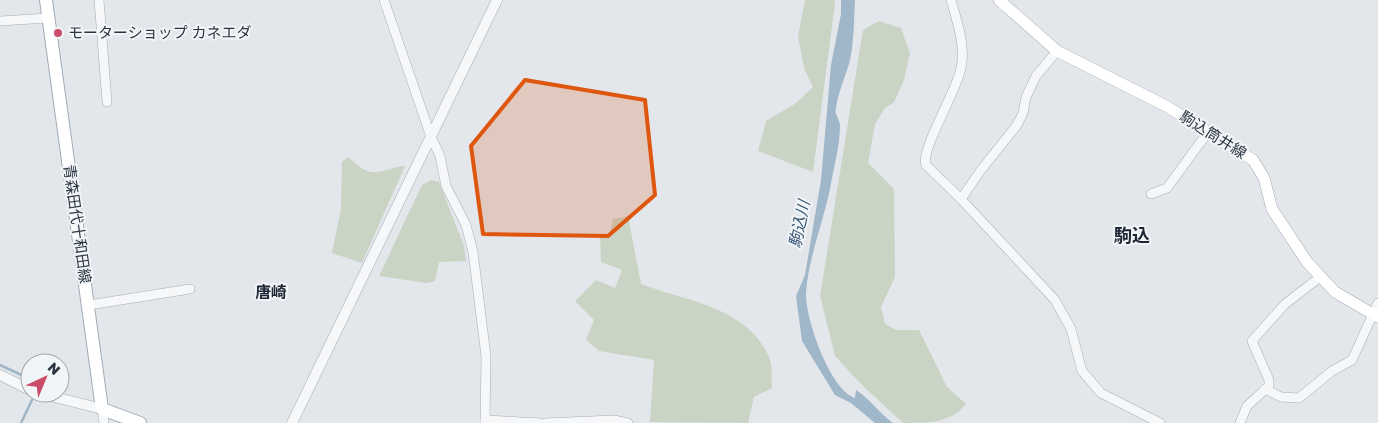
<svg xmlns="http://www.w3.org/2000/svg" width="1378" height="423" font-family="'Golos Text','Noto Sans JP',sans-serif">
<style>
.green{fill:#c9d4c4}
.water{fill:#9fb7c9}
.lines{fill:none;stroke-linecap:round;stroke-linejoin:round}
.stream{stroke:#9fb7c9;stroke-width:2.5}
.minor-casing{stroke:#a8adb5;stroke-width:10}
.tertiary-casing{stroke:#a8adb5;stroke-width:11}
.secondary-casing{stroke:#a8adb5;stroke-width:12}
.primary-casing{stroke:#a2acb6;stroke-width:14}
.minor{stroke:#f5f7f9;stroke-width:9}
.tertiary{stroke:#f5f7f9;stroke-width:10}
.secondary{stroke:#fff;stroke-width:11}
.primary{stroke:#fff;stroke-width:12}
.marked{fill:#df570f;fill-opacity:0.2;stroke:#df570f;stroke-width:4;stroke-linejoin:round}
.poi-dot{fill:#cb4c69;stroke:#f2f5f8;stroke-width:2}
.labels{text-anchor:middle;stroke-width:4;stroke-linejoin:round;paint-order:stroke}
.poi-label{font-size:15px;fill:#2b3542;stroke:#f2f5f8;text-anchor:start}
.street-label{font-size:15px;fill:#2b3542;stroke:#f2f5f8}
.water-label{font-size:16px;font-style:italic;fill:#365775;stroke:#f2f5f8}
.neighbourhood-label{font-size:16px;font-weight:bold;fill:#1d2633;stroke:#f2f5f8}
.quarter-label{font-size:18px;font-weight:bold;fill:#1d2633;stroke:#f2f5f8}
</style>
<rect width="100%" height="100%" fill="#e3e6eb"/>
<g class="green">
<polygon points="805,0 834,0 835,3 813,172 758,151 766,121 795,104 813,87 804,68 798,36"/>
<path d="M879,21L901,28L910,53L904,80L894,102L885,108L875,124L868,163L894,189L895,277L881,307L885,324L896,330H919L947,387L966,404C951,423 929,423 903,423L862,385L835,356L820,296L863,30Z"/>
<path d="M348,157C353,161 359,167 365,170C377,177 392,166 405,166L362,263L332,253L341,209L342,162Z"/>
<polygon points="431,180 439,182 464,246 466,261 439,262 435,281 427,283 379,276 422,185"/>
<path d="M628,216L641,284C685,301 748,307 769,357C773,365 771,378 772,388L754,397L748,423L650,422L654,360L599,351L586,340L594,320L575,301L596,280L615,288L622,270L601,262L600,236H609L613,219Z"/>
</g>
<path class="water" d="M841,0H855C854,19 854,42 850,60C846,76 838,92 836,108C834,114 840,119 840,126C840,146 833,170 830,189C823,222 808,260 806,293C805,318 830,390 855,398L856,390C869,398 879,413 893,423H875L851,403L835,395L802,341L796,296L805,275L821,180L831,65L841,14Z"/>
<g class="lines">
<g class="stream">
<polyline points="0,365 30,379"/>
<polyline points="21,423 32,400"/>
</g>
<defs>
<g id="minor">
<polyline points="99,0 107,102"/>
<polyline points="384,0 431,137 440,156 446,186 466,225 473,252 486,356 485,423"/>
<path d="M951,0C957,21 966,47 961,68C957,91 920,150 926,165L961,199"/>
<polyline points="0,21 48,18"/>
<polyline points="1057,51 1036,76 1026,97 1023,113 1017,125 981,170 961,199 1055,300 1071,329 1082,371 1101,393 1160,423"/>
<polyline points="1151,194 1167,188 1208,132"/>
<polyline points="89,305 190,289"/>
<polyline points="1265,389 1281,397 1299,398 1332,371 1352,360 1378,303"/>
<polyline points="102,409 104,423"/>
<polyline points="485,420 540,423"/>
<polyline points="546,423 614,420 628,423"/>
<polyline points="1240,423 1247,406 1269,386 1269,380 1252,341 1285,304 1320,277"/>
</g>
<g id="tertiary">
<polyline points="0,375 30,390"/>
<polyline points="39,393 102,409"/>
<polyline points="292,423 497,0"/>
</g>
<polyline id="secondary" points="999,0 1057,51 1166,106 1253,160 1264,178 1272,209 1307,262 1335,292 1378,317"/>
<polyline id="primary" points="46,0 102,409 140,423"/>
</defs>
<use href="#minor" class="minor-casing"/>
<use href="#tertiary" class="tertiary-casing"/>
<use href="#secondary" class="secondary-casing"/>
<use href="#primary" class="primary-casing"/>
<use href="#minor" class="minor"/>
<use href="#tertiary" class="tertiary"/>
<use href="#secondary" class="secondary"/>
<use href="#primary" class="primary"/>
</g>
<path class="marked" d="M525,80L645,100L655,195L608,236L483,234L471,146Z"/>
<circle class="poi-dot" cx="58" cy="33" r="5"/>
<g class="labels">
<g class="poi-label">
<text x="68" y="38">モーターショップ カネエダ</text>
</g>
<g class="street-label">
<text transform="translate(1213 135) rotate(32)" y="5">駒込筒井線</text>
<text transform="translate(77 224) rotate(82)" y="5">青森田代十和田線</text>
</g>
<g class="water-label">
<text transform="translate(799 224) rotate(-78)" y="6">駒込川</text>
</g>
<g class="neighbourhood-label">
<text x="271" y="298">唐崎</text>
</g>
<g class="quarter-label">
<text x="1132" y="242">駒込</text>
</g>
</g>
<g transform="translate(45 378) rotate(44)"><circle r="24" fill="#f2f5f8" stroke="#a2a8af"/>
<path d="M0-4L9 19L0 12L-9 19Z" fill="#cb4c69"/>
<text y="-8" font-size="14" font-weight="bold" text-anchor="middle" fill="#2b3542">N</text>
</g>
</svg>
